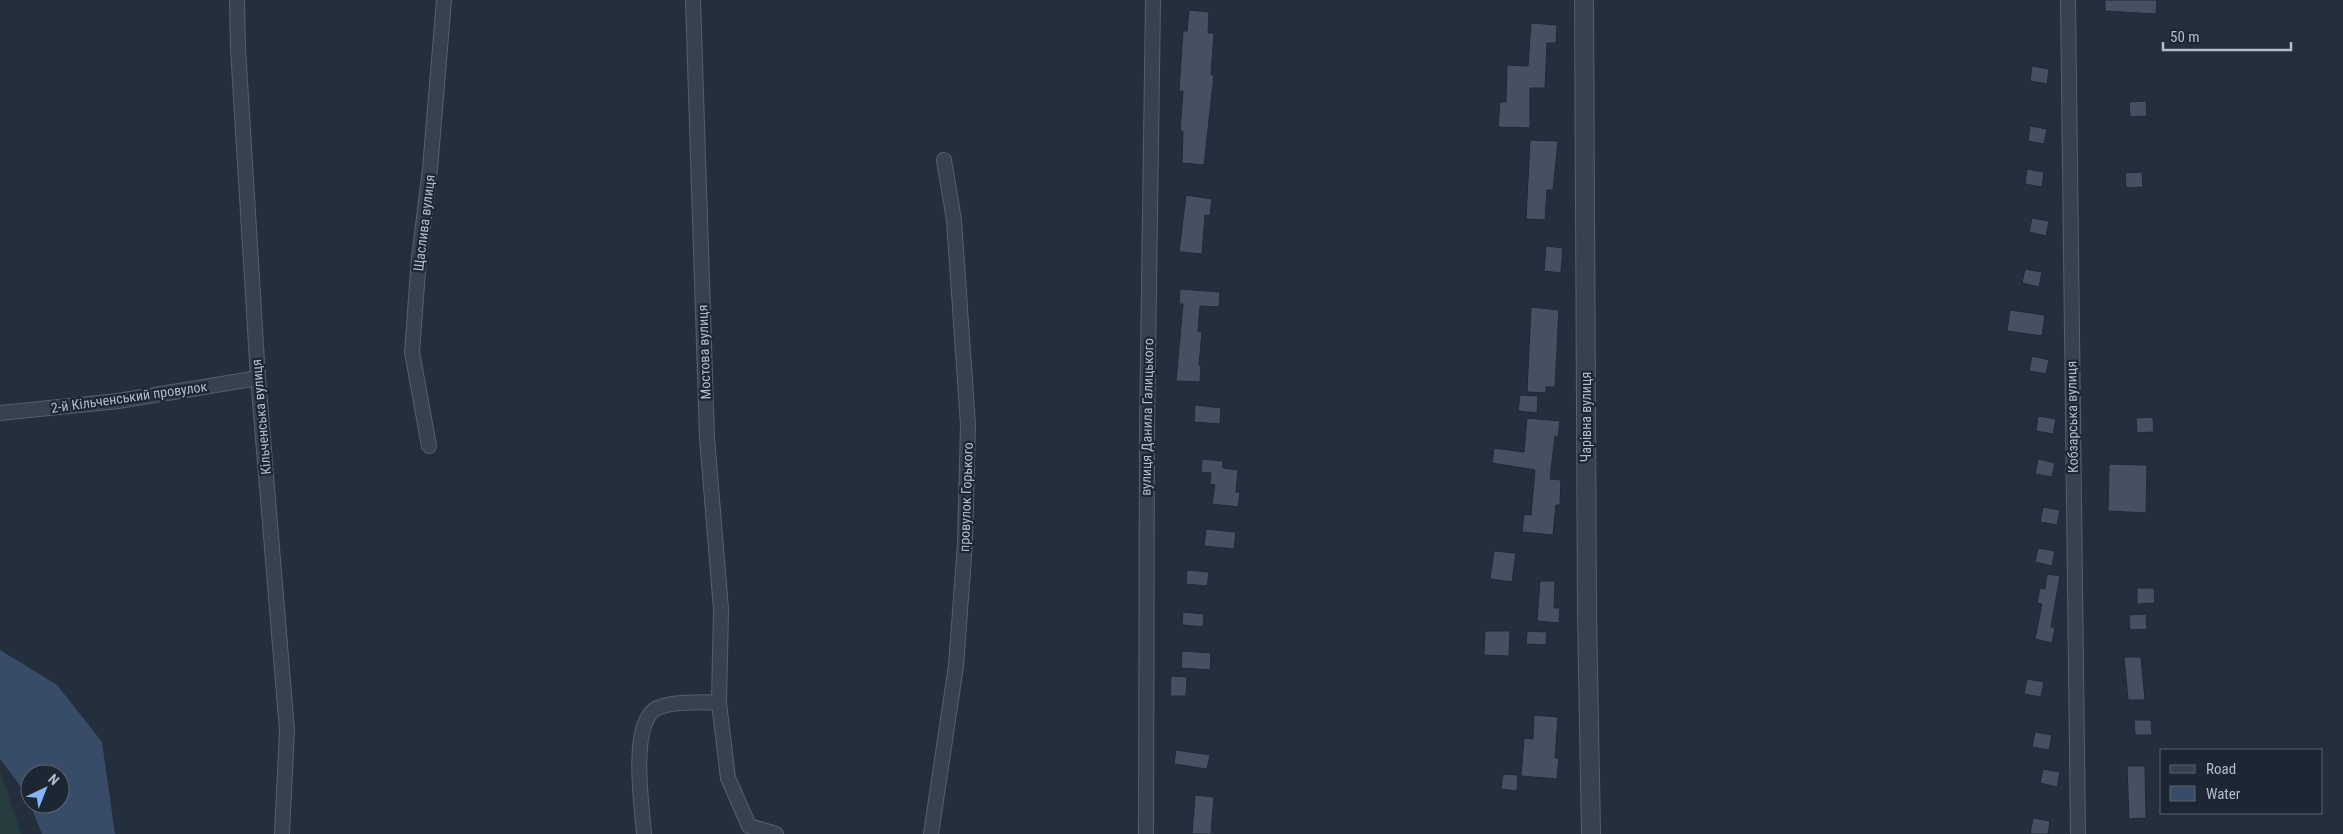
<svg xmlns="http://www.w3.org/2000/svg" width="2343" height="834" font-family="'Roboto Condensed',sans-serif">
<style>
.green{fill:#263c3f}
.water{fill:#394c67}
.building{fill:#455162;stroke:#1f2835}
.lines{fill:none;stroke-linecap:round;stroke-linejoin:round}
.minor-casing{stroke:#565f6c;stroke-width:16}
.tertiary-casing{stroke:#565f6c;stroke-width:20}
.minor{stroke:#38414e;stroke-width:14}
.tertiary{stroke:#38414e;stroke-width:18}
.labels{text-anchor:middle;stroke-width:4.5;stroke-linejoin:round;paint-order:stroke}
.street-label{font-size:14px;fill:#b4bcc9;stroke:#1d2633}
</style>
<rect width="100%" height="100%" fill="#242f3e"/>
<polygon class="green" points="0,770 21,834 0,834"/>
<polygon class="water" points="0,650 57,685 102,742 115,834 42,834 30,804 60,804 60,774 30,774 30,804 22,788 0,759"/>
<g class="building">
<polygon points="2105,0 2157,0 2156,14 2105,11"/>
<polygon points="1189,10 1209,12 1208,33 1214,33 1211,75 1214,75 1204,165 1182,163 1183,131 1180,131 1183,91 1179,91 1183,31 1187,31"/>
<polygon points="1531,23 1557,25 1556,43 1547,43 1545,88 1530,88 1530,128 1498,127 1500,102 1506,102 1507,65 1528,66"/>
<polygon points="2032,66 2049,69 2047,84 2030,81"/>
<polygon points="2146,101 2147,116 2130,117 2129,102"/>
<polygon points="2030,126 2047,129 2044,144 2028,141"/>
<polygon points="1530,140 1558,141 1553,190 1547,190 1545,220 1526,219"/>
<polygon points="2027,169 2044,172 2042,187 2025,184"/>
<polygon points="2142,172 2143,187 2126,188 2125,173"/>
<polygon points="1186,195 1212,199 1210,216 1205,215 1202,254 1179,252"/>
<polygon points="2032,218 2049,221 2046,236 2029,232"/>
<polygon points="1546,246 1563,248 1561,273 1544,271"/>
<polygon points="2025,269 2042,272 2039,287 2022,283"/>
<polygon points="1180,289 1220,292 1219,307 1200,306 1198,331 1202,332 1199,365 1201,365 1200,382 1176,381 1183,304 1179,304"/>
<polygon points="1531,307 1559,310 1555,387 1546,387 1546,393 1527,392"/>
<polygon points="2010,310 2045,315 2042,336 2007,331"/>
<polygon points="2032,356 2049,360 2046,374 2029,371"/>
<polygon points="1520,395 1538,396 1537,413 1518,411"/>
<polygon points="1195,405 1221,408 1220,424 1194,422"/>
<polygon points="2038,416 2056,419 2053,434 2036,431"/>
<polygon points="2153,417 2154,432 2137,433 2136,418"/>
<polygon points="1527,418 1560,421 1558,437 1555,436 1550,479 1561,480 1560,505 1556,505 1553,535 1522,532 1524,514 1531,515 1535,470 1492,463 1494,448 1524,452"/>
<polygon points="1202,459 1223,461 1223,468 1238,470 1236,492 1240,492 1238,507 1212,504 1215,485 1210,484 1211,473 1201,472"/>
<polygon points="2038,459 2055,463 2052,477 2035,474"/>
<polygon points="2109,464 2147,465 2146,513 2108,511"/>
<polygon points="2043,507 2060,510 2057,525 2040,522"/>
<polygon points="1206,529 1236,532 1234,549 1204,546"/>
<polygon points="2038,548 2055,551 2052,566 2035,562"/>
<polygon points="1494,551 1516,553 1512,582 1490,579"/>
<polygon points="1187,570 1209,572 1207,586 1186,584"/>
<polygon points="2047,574 2060,576 2051,627 2055,628 2052,643 2035,639 2042,604 2037,603 2040,588 2045,589"/>
<polygon points="1540,581 1555,581 1554,608 1560,608 1559,623 1537,621"/>
<polygon points="2137,588 2154,588 2155,603 2137,604"/>
<polygon points="1183,612 1204,614 1203,627 1182,625"/>
<polygon points="2146,614 2147,629 2130,630 2129,615"/>
<polygon points="1485,631 1510,631 1509,656 1484,655"/>
<polygon points="1527,631 1547,632 1546,645 1526,644"/>
<polygon points="1182,651 1211,653 1210,670 1181,668"/>
<polygon points="2124,657 2141,657 2145,700 2128,700"/>
<polygon points="1171,676 1187,677 1186,696 1170,696"/>
<polygon points="2027,679 2044,682 2041,697 2024,694"/>
<polygon points="1534,715 1558,717 1555,758 1559,758 1557,779 1521,776 1524,738 1533,739"/>
<polygon points="2134,720 2151,720 2152,735 2135,735"/>
<polygon points="2035,732 2052,735 2049,750 2032,747"/>
<polygon points="1176,750 1210,755 1207,769 1174,764"/>
<polygon points="2127,766 2145,766 2146,818 2129,819"/>
<polygon points="2043,769 2060,772 2057,787 2040,783"/>
<polygon points="1503,774 1518,775 1517,791 1501,789"/>
<polygon points="1195,795 1214,797 1211,834 1192,834"/>
<polygon points="2033,818 2050,821 2048,834 2030,834"/>
</g>
<g class="lines">
<defs>
<g id="minor">
<polyline points="237,0 238,48 258,378 287,730 282,834"/>
<polyline points="2068,0 2078,834"/>
<polyline points="0,413 118,401 258,378"/>
<polyline points="429,446 412,352 419,258 430,169 444,0"/>
<polyline points="719,703 728,778 749,826 776,834"/>
<path d="M644,834C642,806 630,729 654,710C666,701 704,702 719,703L721,609L707,438L693,0"/>
<polyline points="931,834 956,666 965,543 968,425 954,220 944,160"/>
<polyline points="1146,834 1147,428 1153,0"/>
</g>
<polyline id="tertiary" points="1584,0 1587,613 1591,834"/>
</defs>
<use href="#minor" class="minor-casing"/>
<use href="#tertiary" class="tertiary-casing"/>
<use href="#minor" class="minor"/>
<use href="#tertiary" class="tertiary"/>
</g>
<g class="labels">
<g class="street-label">
<text transform="translate(424 223) rotate(-83)" y="5">Щаслива вулиця</text>
<text transform="translate(704 352) rotate(-92)" y="5">Мостова вулиця</text>
<text transform="translate(129 397) rotate(-8)" y="5">2-й Кільченський провулок</text>
<text transform="translate(261 417) rotate(-95)" y="5">Кільченська вулиця</text>
<text transform="translate(1147 417) rotate(-89)" y="5">вулиця Данила Галицького</text>
<text transform="translate(1586 417) rotate(-90)" y="5">Чарівна вулиця</text>
<text transform="translate(2072 417) rotate(-91)" y="5">Кобзарська вулиця</text>
<text transform="translate(966 497) rotate(-88)" y="5">провулок Горького</text>
</g>
</g>
<rect x="2160" y="749" width="162" height="65" fill="#1d2633" stroke="#59626f"/>
<rect x="2170" y="765" width="25" height="8" fill="#38414e" stroke="#59626f"/>
<text x="2206" y="774" font-size="15" fill="#b4bcc9">Road</text>
<rect x="2170" y="786" width="25" height="15" fill="#394c67" stroke="#59626f"/>
<text x="2206" y="799" font-size="15" fill="#b4bcc9">Water</text>
<g transform="translate(45 789) rotate(43)"><circle r="24" fill="#1d2633" stroke="#59626f"/>
<path d="M0-4L9 19L0 12L-9 19Z" fill="#8ab4f8"/>
<text y="-8" font-size="14" font-weight="bold" text-anchor="middle" fill="#b4bcc9">N</text>
</g>
<path d="M2163 42v8h128v-8" fill="none" stroke="#b4bcc9" stroke-width="2.5"/>
<text x="2170" y="42" font-size="15" fill="#b4bcc9" stroke="#1d2633" stroke-width="4" paint-order="stroke">50 m</text>
</svg>
